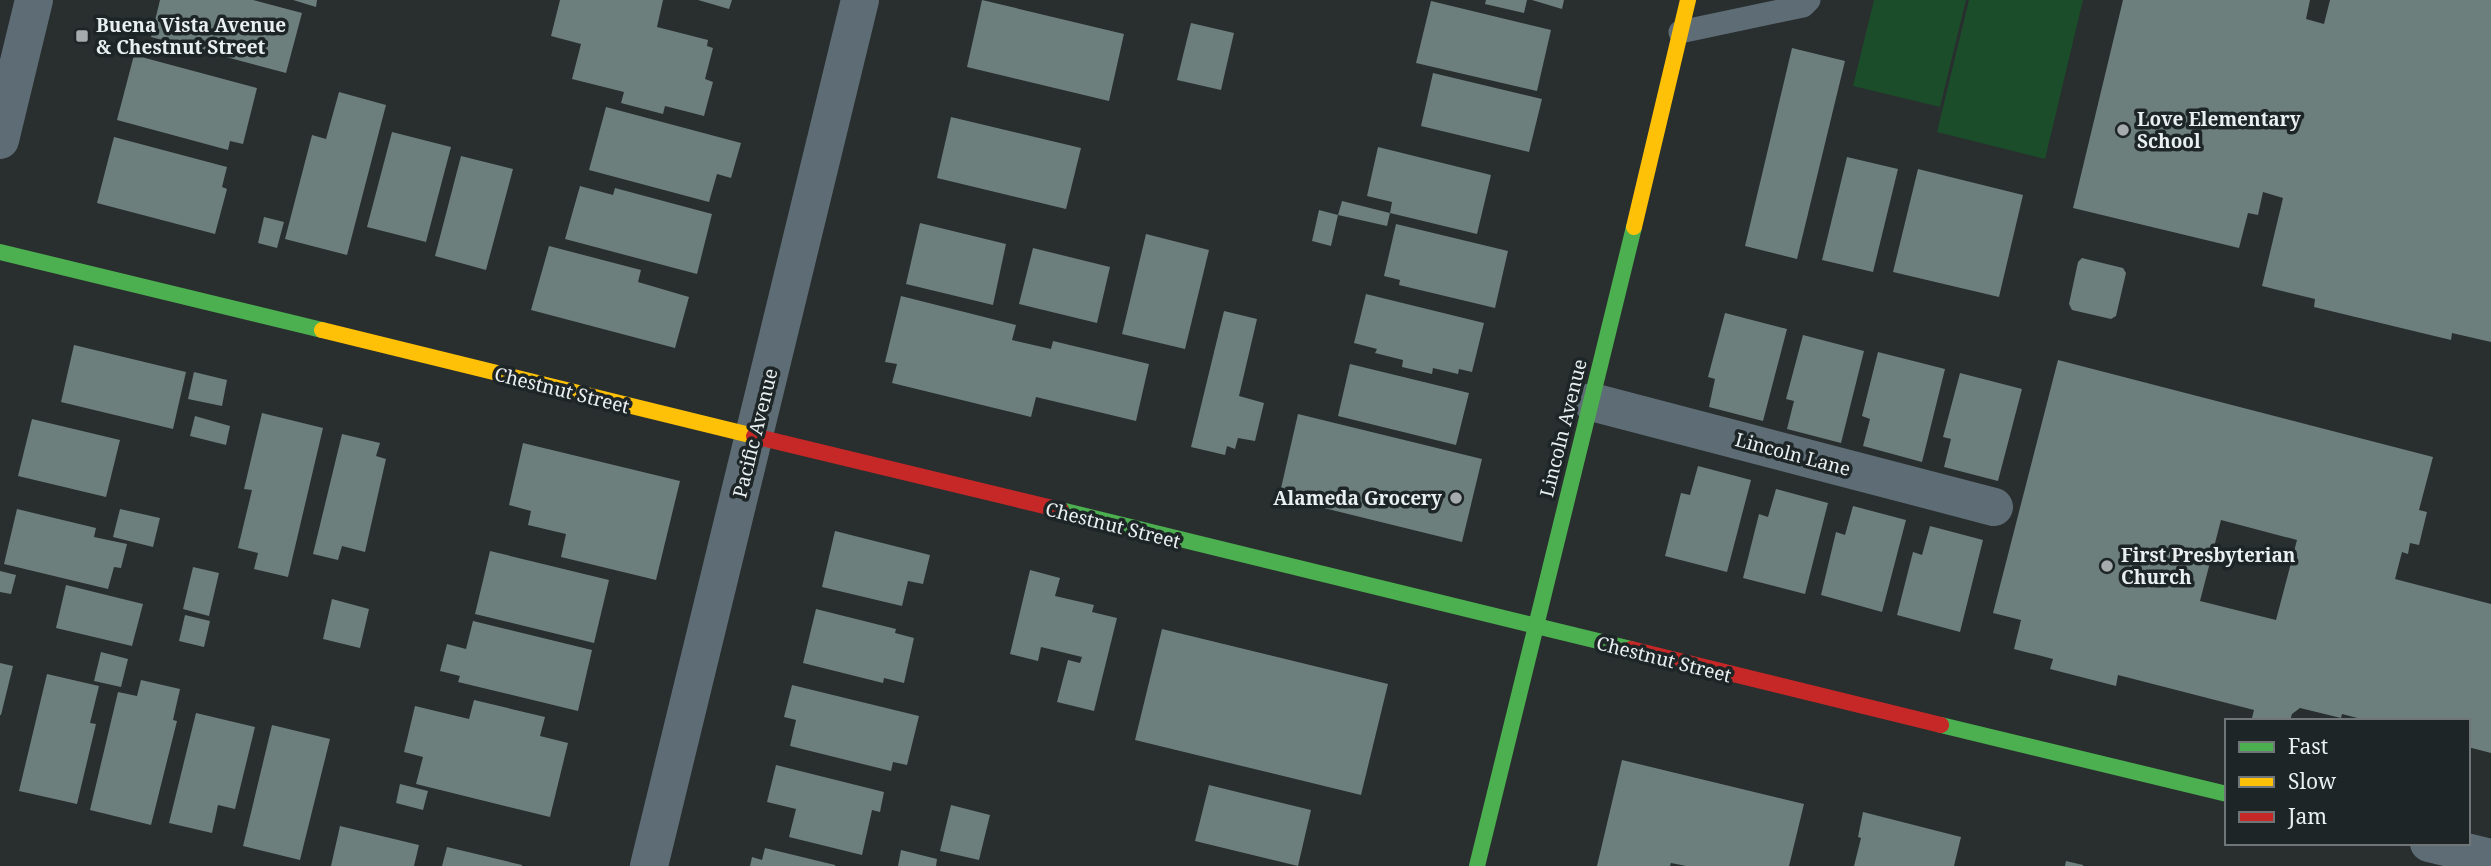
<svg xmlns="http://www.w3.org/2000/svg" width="2491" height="866" font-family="'Noto Serif',serif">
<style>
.green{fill:#1c4d2a}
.building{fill:#6c7f7c;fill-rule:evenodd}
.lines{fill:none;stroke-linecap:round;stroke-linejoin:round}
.lane{stroke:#5e6d75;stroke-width:23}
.street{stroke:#5e6d75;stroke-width:38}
.fast{stroke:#4caf50;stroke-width:16}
.slow{stroke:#ffc107;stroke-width:16}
.jam{stroke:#c62828;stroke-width:16}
.poi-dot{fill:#a6abac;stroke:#1e2526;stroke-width:2.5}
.labels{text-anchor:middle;stroke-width:7;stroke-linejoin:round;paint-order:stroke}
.poi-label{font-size:19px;font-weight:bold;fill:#eaeff0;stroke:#1e2526;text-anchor:start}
.street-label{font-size:19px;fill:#eaeff0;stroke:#1e2526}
</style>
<rect width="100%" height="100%" fill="#292e2e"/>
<g class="green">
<polygon points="1874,0 1966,0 1940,107 1853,86"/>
<polygon points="1969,0 2083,0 2045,159 1937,132"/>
</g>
<g class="building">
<polygon points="160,0 253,0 302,13 286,73 151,37"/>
<polygon points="293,0 317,0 316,7"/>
<polygon points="560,0 663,0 657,27 708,40 707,46 713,48 705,79 713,82 704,116 665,106 663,114 621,103 624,92 572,79 581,44 551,36"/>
<polygon points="698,0 732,0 729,9"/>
<polygon points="982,0 1124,34 1109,101 967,67"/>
<polygon points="1486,0 1527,0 1524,13 1485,4"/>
<polygon points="1532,0 1564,0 1562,9"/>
<polygon points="2123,0 2310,0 2306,19 2324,24 2330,0 2491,0 2491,342 2452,333 2451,340 2314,307 2315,299 2262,286 2283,198 2263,192 2258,215 2248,213 2239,248 2073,208"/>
<polygon points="1431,1 1551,30 1537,91 1416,63"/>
<polygon points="1191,23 1234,33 1221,90 1177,80"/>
<polygon points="1792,48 1845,61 1797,259 1745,246"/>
<polygon points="134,55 257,88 243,144 230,141 228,150 117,120"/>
<polygon points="1433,73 1542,99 1529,152 1421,126"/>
<polygon points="339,92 386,105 347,255 285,239 312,135 326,139"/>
<polygon points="606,107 741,143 731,178 717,174 709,202 589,170"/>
<polygon points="951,117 1081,148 1066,209 937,178"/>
<polygon points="392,132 451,147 426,242 367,227"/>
<polygon points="114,137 227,167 222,187 227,189 215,234 97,203"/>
<polygon points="1378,147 1491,175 1477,234 1390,213 1392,202 1367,196"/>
<polygon points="461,156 513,169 486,270 435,256"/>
<polygon points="1847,157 1898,169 1873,272 1822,260"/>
<polygon points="1918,169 2023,195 1999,297 1893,272"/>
<polygon points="580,186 613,195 615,188 712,214 697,274 565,239"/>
<polygon points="1342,201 1390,213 1387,226 1338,215 1331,246 1312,241 1319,210 1338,215"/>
<polygon points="264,217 284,222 277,248 258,243"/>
<polygon points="920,223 1006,244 993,305 906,284"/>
<polygon points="1396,224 1508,251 1495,308 1399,285 1400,280 1384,276"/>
<polygon points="1146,234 1209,250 1185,349 1122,334"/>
<polygon points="549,246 641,270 638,282 689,297 675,348 531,310"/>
<polygon points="1033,248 1110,267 1097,323 1019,304"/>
<polygon points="2082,258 2123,268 2126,273 2116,316 2111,319 2072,310 2069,304 2078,262"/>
<polygon points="1366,294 1484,323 1472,372 1459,369 1458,374 1433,368 1432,374 1402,367 1403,360 1375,353 1377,349 1354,343"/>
<polygon points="901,296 1016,325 1012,340 1051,349 1053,341 1149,364 1136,421 1036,397 1031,417 892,383 897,364 885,362"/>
<polygon points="1224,311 1257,319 1239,396 1264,403 1255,441 1238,438 1235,449 1227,446 1225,455 1191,447"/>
<polygon points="1725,313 1787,329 1763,421 1709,407 1715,379 1708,377"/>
<polygon points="1803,335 1864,351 1841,443 1787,429 1794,401 1786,399"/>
<polygon points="74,345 186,372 173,429 61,402"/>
<polygon points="1878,352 1945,369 1922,462 1863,446 1870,419 1862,416"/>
<path d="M2058,360L2433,457L2419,510L2427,512L2419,545L2410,543L2408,554L2402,552L2395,579L2491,604V753L2468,747V721H2369L2342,714L2341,718L2300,708L2292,714L2290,721H2264L2252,718L2254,710L2118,675L2116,686L2050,669L2053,659L2014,649L2021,620L1993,613ZM2221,520L2297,540L2276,620L2200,601Z"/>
<polygon points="1350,364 1469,393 1456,445 1338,416"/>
<polygon points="194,372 227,380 222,406 188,399"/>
<polygon points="1960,373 2022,389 1998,481 1944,467 1951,439 1943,437"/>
<polygon points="262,413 323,428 288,577 254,569 258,553 238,548 252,490 244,489"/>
<polygon points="1298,414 1482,459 1462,542 1279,497"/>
<polygon points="195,416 230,426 226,445 190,436"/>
<polygon points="32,419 120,440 106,497 18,476"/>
<polygon points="342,434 380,443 376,456 386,459 365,552 342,546 338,560 313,554"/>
<polygon points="523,443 680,481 656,580 561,557 566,534 528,525 531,511 509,505"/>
<polygon points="1698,466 1751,480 1727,572 1665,556 1681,493 1690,495"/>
<polygon points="1776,489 1828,503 1805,594 1743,578 1759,514 1768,517"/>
<polygon points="1853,506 1906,520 1882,612 1821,595 1836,532 1845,535"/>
<polygon points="17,509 96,528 94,537 127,544 121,568 114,567 108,589 4,564"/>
<polygon points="120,509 160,518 153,547 113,537"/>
<polygon points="1930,526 1983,540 1960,632 1897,615 1913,552 1922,555"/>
<polygon points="835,531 930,555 923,584 908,581 902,606 822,587"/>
<polygon points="490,551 609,580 594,643 475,614"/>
<polygon points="193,567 219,573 209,616 183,609"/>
<polygon points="1030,570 1060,578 1055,596 1094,605 1092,612 1117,618 1094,711 1057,702 1068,660 1080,663 1082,657 1041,647 1038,661 1010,654"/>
<polygon points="0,571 16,575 11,594 0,592"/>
<polygon points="66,585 143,604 132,646 56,628"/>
<polygon points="332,599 369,609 360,648 323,639"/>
<polygon points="816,609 896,629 895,633 914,638 904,683 884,678 883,683 803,663"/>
<polygon points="185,615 210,621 204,647 179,641"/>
<polygon points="473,621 592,650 578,711 458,682 460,676 440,671 447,644 466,649"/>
<polygon points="1162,629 1388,684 1361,795 1135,740"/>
<polygon points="101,652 128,659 121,687 94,681"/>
<polygon points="0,663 13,666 1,715 0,715"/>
<polygon points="47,674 99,686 90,723 96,724 77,804 19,791"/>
<polygon points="141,680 180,689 173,720 177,721 151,825 90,810 118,692 137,696"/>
<polygon points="792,685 919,716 907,765 893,762 891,771 790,746 796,720 784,717"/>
<polygon points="474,700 545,717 540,736 568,743 550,817 416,784 423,757 404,752 415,706 469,719"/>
<polygon points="196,713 255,727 235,809 218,805 212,833 169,823"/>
<polygon points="272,725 330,739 300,860 243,846"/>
<polygon points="1622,760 1804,804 1789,866 1686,866 1671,863 1670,866 1597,866"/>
<polygon points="776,765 884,792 880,812 872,810 862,855 789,837 796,809 767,802"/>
<polygon points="400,784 428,791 423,810 396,803"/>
<polygon points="1209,785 1311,810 1298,866 1195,841"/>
<polygon points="951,805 990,815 979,860 940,851"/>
<polygon points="1863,812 1961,837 1954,866 1854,866 1861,838 1858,837"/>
<polygon points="340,826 419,845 414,866 331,866"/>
<polygon points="447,847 522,865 522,866 442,866"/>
<polygon points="765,848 835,865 835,866 750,866 752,857 762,860"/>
<polygon points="901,850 937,859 936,866 898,866"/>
<polygon points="2066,861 2083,865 2083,866 2065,866"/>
</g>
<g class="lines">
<polyline class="lane" points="1680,32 1803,6 1809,0"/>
<g class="street">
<polyline points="0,140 34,0"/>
<polyline points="1592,402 1994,507"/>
<polyline points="2429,843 2491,858"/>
<polyline points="649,866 860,0"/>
</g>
<g class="fast">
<polyline points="0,252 322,330"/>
<polyline points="1061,510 1631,649"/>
<polyline points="1941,725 2227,794"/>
<polyline points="1477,866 1634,227"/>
</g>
<g class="slow">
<polyline points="1634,227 1688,0"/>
<polyline points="322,330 754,436"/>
</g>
<g class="jam">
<polyline points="754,436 1061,510"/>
<polyline points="1631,649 1941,725"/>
</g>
</g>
<g class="poi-dot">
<rect x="75" y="29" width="14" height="14" rx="3.5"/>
<circle cx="2123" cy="130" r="7"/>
<circle cx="1456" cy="498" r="7"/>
<circle cx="2107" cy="566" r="7"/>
</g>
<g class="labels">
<g class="poi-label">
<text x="96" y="32">Buena Vista Avenue<tspan x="96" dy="22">&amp; Chestnut Street</tspan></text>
<text x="2137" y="126">Love Elementary<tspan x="2137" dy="22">School</tspan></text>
<text x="1442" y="505" text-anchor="end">Alameda Grocery</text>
<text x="2121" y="562">First Presbyterian<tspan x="2121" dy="22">Church</tspan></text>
</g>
<g class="street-label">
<text transform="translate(562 390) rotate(14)" y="7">Chestnut Street</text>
<text transform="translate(1563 428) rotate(-76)" y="7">Lincoln Avenue</text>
<text transform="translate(755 433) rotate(-76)" y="7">Pacific Avenue</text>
<text transform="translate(1793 454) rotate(15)" y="7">Lincoln Lane</text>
<text transform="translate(1113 525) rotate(14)" y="7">Chestnut Street</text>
<text transform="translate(1664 659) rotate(14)" y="7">Chestnut Street</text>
</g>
</g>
<rect x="2225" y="719" width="245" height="126" fill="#1e2526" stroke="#707677" stroke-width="2"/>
<rect x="2239" y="742" width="35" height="10" fill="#4caf50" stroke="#707677" stroke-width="2"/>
<text x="2288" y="754" font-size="21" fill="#eaeff0">Fast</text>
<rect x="2239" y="777" width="35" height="10" fill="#ffc107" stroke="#707677" stroke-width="2"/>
<text x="2288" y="789" font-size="21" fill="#eaeff0">Slow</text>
<rect x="2239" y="812" width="35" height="10" fill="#c62828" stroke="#707677" stroke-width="2"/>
<text x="2288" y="824" font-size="21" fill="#eaeff0">Jam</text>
</svg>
